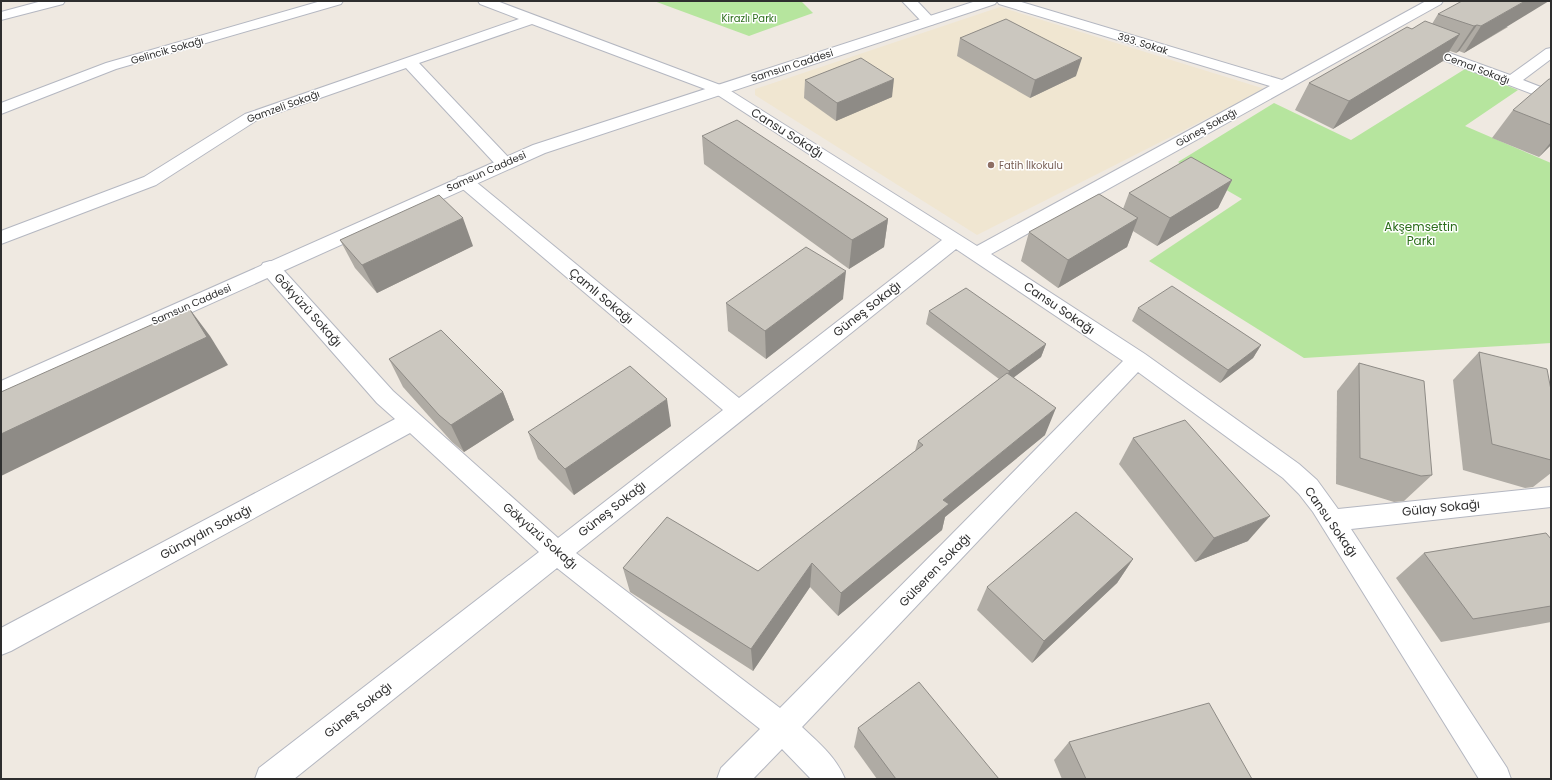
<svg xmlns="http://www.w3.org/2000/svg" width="1552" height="780" font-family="Poppins,sans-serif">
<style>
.education{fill:#f0e6d1}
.green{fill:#b6e59e}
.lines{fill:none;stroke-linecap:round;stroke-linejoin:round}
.street-casing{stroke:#b4b7c1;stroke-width:2}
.secondary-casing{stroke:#b4b7c1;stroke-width:2}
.street{fill:#fff;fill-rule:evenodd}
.secondary{fill:#fff;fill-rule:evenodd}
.wall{fill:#afaba4}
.shaded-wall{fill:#8e8b86}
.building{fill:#cbc7bf;stroke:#8e8b86}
.education-dot{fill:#8d6e63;stroke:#fff;stroke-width:1.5}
.labels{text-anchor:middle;stroke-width:3;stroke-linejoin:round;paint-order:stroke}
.far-park-label{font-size:10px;fill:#2c6e1b;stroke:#fff}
.far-street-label{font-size:10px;fill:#2e2e2e;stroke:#fff}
.far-education-label{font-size:10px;fill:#785e54;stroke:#fff;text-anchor:start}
.street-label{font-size:12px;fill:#2e2e2e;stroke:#fff}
.park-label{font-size:12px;fill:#2c6e1b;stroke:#fff}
</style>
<rect width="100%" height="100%" fill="#efe9e1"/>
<polygon class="education" points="1000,7 1265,89 977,235 755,95 755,89"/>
<g class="green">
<polygon points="654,1 801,1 813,13 749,36"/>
<polygon points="1465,69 1518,90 1465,126 1551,163 1551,343 1304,358 1149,261 1242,199 1178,162 1274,103 1351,140"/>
</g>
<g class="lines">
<defs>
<g id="street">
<polygon points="42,1 65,1 63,4 1,20 1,12"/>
<polygon points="321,1 343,1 341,4 116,69 1,114 1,103 106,63"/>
<path d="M478,1H497L723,86L977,246L1270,86L999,4L997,1H1018L1282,80L1426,1H1443L1441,4L991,254L1145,354L1299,464L1317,480L1338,509L1551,487V507L1351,529L1507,768L1511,779H1479L1313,512L1299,494L1283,478L1138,372L802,727C819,743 836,757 845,779H811L782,749L753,779H717L721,768L760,729L557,568L294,779H255L259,768L539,552L410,433L11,651L1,655V628L395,419L377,403L263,273L260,268L263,263L270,261L277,263L393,391L558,538L723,410L458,185L455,181L458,177L464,176L470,177L739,398L942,240L713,92L532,24L419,63L510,159L513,163L510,167L504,168L498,167L406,68L257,120L156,185L1,244V231L144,177L245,114L519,19L480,4ZM956,249L1123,361L780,708L576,553Z"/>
<polygon points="902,1 917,1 936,21 934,24 929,25 924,24"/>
<polygon points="1419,42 1510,75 1546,49 1551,48 1551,59 1523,80 1551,91 1551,101 1414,49 1412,46 1414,43"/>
</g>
<polygon id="secondary" points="976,1 997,1 995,4 545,153 1,398 1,381 533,145"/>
</defs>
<use href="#street" class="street-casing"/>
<use href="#secondary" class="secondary-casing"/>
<use href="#street" class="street"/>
<use href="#secondary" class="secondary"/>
</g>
<g class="wall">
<polygon points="1438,14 1508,27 1464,53 1459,51 1456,53 1450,51 1443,61 1333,129 1295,110 1309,83 1412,29 1432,24"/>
<polygon points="960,38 1076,76 1030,98 957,56"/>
<polygon points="1551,79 1551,145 1539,157 1492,138 1513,110"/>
<polygon points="805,80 892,97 836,121 804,98"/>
<polygon points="702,136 888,219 884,247 849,269 704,164"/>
<polygon points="1232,180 1218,208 1157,246 1133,231 1127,247 1058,288 1021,261 1029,232 1123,209 1129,193"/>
<polygon points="340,240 473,246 377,293 355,268"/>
<polygon points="843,299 766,359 728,331 726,303"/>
<polygon points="1138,308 1261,345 1253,358 1220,383 1132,321"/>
<polygon points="929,311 1046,344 1041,357 1014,377 1045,435 945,517 942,530 838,616 810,587 753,671 630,592 623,568 758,571 915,451 918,441 999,379 926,324"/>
<polygon points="1479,352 1551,390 1551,473 1533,487 1525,488 1463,470 1453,380"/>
<polygon points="389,359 503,392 514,420 464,452 452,442 403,387"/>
<polygon points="1359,363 1432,475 1404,501 1394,502 1336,484 1337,391"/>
<polygon points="671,426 574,495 538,459 528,432"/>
<polygon points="1133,438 1248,541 1195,562 1119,464"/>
<polygon points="1551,539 1551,622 1441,642 1396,578 1424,553"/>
<polygon points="1133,559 1117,583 1032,663 977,610 987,587"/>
<polygon points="858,728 999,779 877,779 854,747"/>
<polygon points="1069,742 1252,779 1062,779 1054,760"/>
</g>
<g class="shaded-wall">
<polygon points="1525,1 1549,1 1464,53 1481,26"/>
<polygon points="1477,25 1459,51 1456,53 1474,26"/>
<polygon points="1460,34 1443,61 1333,129 1349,101"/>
<polygon points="1082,58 1076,76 1030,98 1035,80"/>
<polygon points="894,79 892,97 836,121 837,103"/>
<polygon points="1551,142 1551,145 1539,157"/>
<polygon points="1232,180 1218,208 1157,246 1170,218"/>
<polygon points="463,218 473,246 377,293 362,265"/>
<polygon points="1138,218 1127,247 1058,288 1068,260"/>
<polygon points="888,219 884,247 849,269 852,240"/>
<polygon points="846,271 843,299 766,359 765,331"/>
<polygon points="189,308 210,336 228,365 1,476 1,434"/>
<polygon points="1046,344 1041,357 1005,384 1009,371"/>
<polygon points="1261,345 1253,358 1220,383 1228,370"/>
<polygon points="503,392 514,420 464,452 451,425"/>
<polygon points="667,399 671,426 574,495 565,469"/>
<polygon points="1056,408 1045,435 945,517 942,530 838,616 841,593 943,500"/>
<polygon points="1270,516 1248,541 1195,562 1214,538"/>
<polygon points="1133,559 1117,583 1032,663 1044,641"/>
<polygon points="812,563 810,587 753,671 751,649"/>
</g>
<g class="building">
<polygon points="1462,1 1525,1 1481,26 1477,25 1474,26 1438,14"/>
<polygon points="1006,19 1082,58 1035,80 960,38"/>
<polygon points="1425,21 1460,34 1349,101 1309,83 1407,27 1412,29"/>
<polygon points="861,58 894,79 837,103 805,80"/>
<polygon points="1549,79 1551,79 1551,125 1513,110"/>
<polygon points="737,120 888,219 852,240 702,136"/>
<polygon points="1191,157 1232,180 1170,218 1129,193"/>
<polygon points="1099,194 1138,218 1068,260 1029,232"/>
<polygon points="439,195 463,218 362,265 340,240"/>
<polygon points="806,247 846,271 765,331 726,303"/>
<polygon points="1172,286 1261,345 1228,370 1138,308"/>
<polygon points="966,288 1046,344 1009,371 929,311"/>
<polygon points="189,308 207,337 1,434 1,392"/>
<polygon points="441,330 503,392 451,425 439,415 389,359"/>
<polygon points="1479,352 1547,369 1551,390 1551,460 1492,444"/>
<polygon points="1359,363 1424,381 1432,475 1421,476 1360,458"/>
<polygon points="630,366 667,399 565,469 528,432"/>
<polygon points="1007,373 1056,408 943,500 949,504 841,593 812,563 751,649 623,568 667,517 758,571 923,445 918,441"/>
<polygon points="1185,420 1270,516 1214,538 1133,438"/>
<polygon points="1076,512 1133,559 1044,641 987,587"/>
<polygon points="1546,533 1551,539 1551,606 1473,619 1424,553"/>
<polygon points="919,682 999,779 896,779 858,728"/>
<polygon points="1209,703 1252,779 1086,779 1069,742"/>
</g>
<circle class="education-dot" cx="991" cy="165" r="4"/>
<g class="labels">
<g class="far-park-label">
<text x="749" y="22">Kirazlı Parkı</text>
</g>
<g class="far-street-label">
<text transform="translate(1143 43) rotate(17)" y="4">393. Sokak</text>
<text transform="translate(167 50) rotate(-16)" y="4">Gelincik Sokağı</text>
<text transform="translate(792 65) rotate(-18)" y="4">Samsun Caddesi</text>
<text transform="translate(1477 68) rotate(21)" y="4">Cemal Sokağı</text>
<text transform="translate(283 106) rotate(-20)" y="4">Gamzeli Sokağı</text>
<text transform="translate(1206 127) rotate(-29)" y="4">Güneş Sokağı</text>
<text transform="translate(486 171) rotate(-24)" y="4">Samsun Caddesi</text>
<text transform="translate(191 304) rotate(-24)" y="4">Samsun Caddesi</text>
</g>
<g class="far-education-label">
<text x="999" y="169">Fatih İlkokulu</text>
</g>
<g class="street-label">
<text transform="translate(787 133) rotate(32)" y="4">Cansu Sokağı</text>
<text transform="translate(601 296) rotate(40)" y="4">Çamlı Sokağı</text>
<text transform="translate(1059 308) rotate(34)" y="4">Cansu Sokağı</text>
<text transform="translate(867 309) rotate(-38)" y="4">Güneş Sokağı</text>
<text transform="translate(308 310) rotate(48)" y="4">Gökyüzü Sokağı</text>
<text transform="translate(1441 508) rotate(-6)" y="4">Gülay Sokağı</text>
<text transform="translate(612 509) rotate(-38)" y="4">Güneş Sokağı</text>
<text transform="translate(1331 522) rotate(55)" y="4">Cansu Sokağı</text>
<text transform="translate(206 532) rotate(-28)" y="4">Günaydın Sokağı</text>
<text transform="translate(540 536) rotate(41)" y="4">Gökyüzü Sokağı</text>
<text transform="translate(935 570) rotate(-46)" y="4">Gülseren Sokağı</text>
<text transform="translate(358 710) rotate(-38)" y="4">Güneş Sokağı</text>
</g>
<g class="park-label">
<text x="1421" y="231">Akşemsettin<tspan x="1421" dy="14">Parkı</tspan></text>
</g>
</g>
<rect width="1552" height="780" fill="none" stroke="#2e2e2e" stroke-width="4"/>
</svg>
